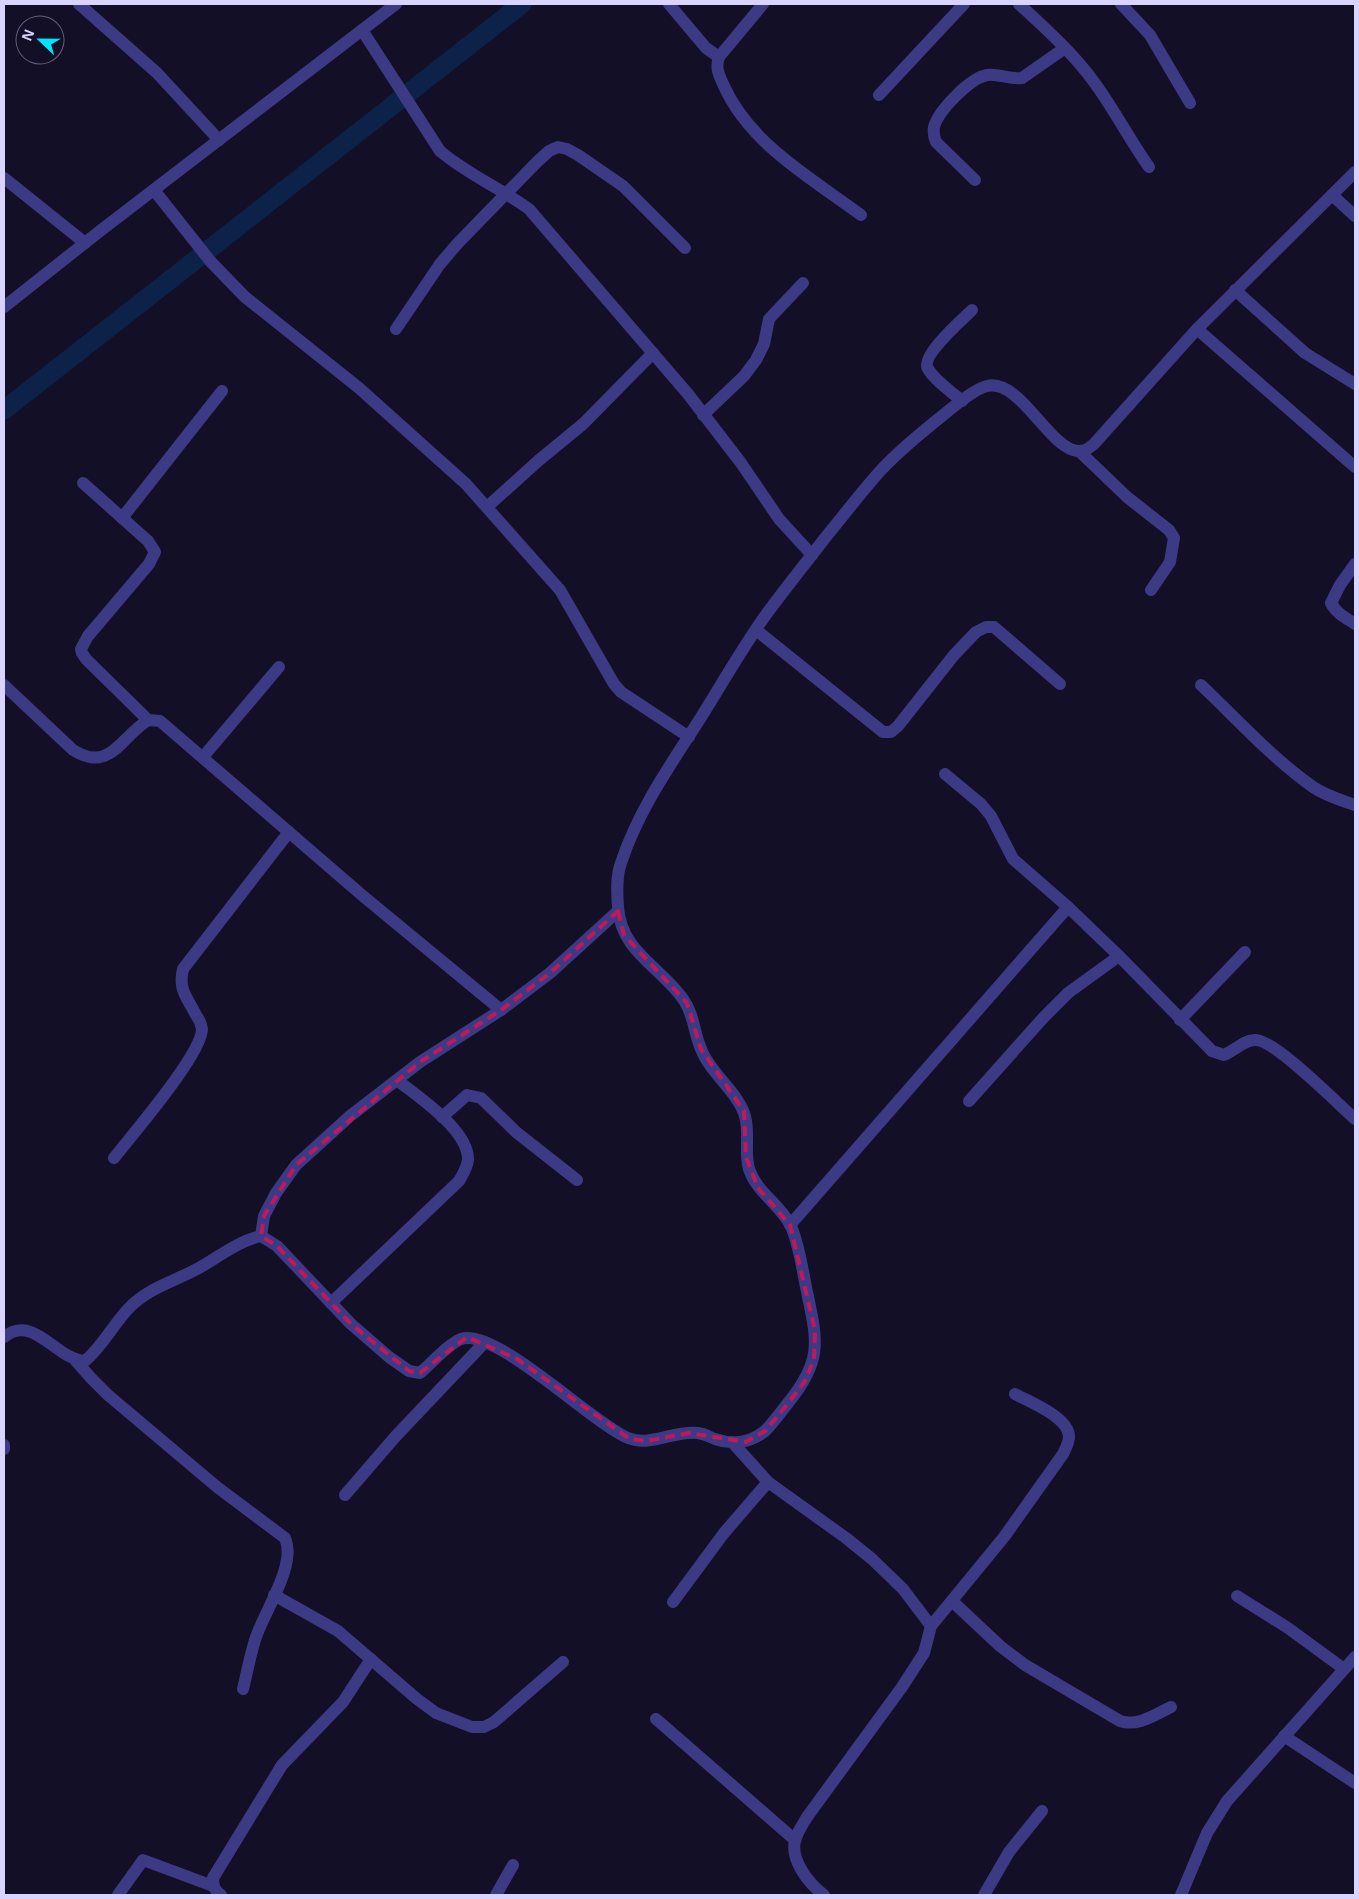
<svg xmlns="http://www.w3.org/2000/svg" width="1359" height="1899" font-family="'Noto Sans',sans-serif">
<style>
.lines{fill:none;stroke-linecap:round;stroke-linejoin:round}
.canal{stroke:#0c2248;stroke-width:19}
.minor{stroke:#3d3a85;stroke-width:12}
.tertiary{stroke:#3d3a85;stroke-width:12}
.marked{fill:none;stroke:#c2185b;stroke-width:4;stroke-dasharray:10 6;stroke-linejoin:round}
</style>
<rect width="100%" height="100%" fill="#130f26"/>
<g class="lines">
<polyline class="canal" points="4,410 522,4"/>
<g class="minor">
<polyline points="79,4 157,73 219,140"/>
<polyline points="669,4 706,48 719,57"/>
<path d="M763,4L719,57C715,68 719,75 724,86C750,144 811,178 861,215"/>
<path d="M1019,4C1045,28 1073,53 1094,82C1114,109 1129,139 1149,167"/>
<polyline points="1121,4 1150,35 1190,103"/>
<path d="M362,30L440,151C467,174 500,188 529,209L688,394L741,463L779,519L812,555"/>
<polyline points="879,95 964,4"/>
<polyline points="4,178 85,243"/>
<path d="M975,180L936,142C934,137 933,133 934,127C938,111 970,78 987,75C998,73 1010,80 1022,78L1065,48"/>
<polyline points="154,190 211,262 245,297 359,388 466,484 560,590 614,684 621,692 689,737"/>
<polyline points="1332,195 1355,216"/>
<polyline points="1235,290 1305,353 1355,384"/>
<polyline points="396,329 440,264 458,243 537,162 549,151 558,147 567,149 578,155 623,186 685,248"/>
<polyline points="1197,329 1355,467"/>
<path d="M962,401C952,392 936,382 928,369C920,356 962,320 972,310"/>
<polyline points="703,415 744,376 756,360 764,344 769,319 803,283"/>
<polyline points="1079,451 1127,497 1169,530 1174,538 1170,562 1151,590"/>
<polyline points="83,483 148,541 155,552 149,564 88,636 81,649 82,653 86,659 148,720"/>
<polyline points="487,507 538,461 583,424 653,353"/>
<polyline points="122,518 222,391"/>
<path d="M1355,564L1340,585L1331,603C1336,613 1346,618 1355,624"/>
<polyline points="756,630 883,732 891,732 898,726 954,655 976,632 986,627 994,627 1060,684"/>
<path d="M4,685L73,750C110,773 120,738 148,720L160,721L363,896L501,1010"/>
<path d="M1201,685C1237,719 1272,758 1313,787C1326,796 1341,800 1355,805"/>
<polyline points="203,757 279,667"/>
<polyline points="945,774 981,804 991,816 1013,859 1068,907"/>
<polyline points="1180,1020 1245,952"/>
<polyline points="969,1101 1044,1017 1068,993 1119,956"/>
<polyline points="442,1117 467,1095 481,1098 516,1132 577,1180"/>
<path d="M114,1158C132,1135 202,1054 202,1029C201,1023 199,1019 196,1015C187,997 178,990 183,969L289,832"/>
<path d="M790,1225L1068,907L1119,956L1212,1051L1224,1055C1234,1051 1244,1040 1255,1040C1273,1038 1339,1105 1355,1119"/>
<polyline points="261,1236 264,1216 276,1193 296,1165 350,1116 420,1062 501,1010 550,973 618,911"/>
<path d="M331,1303L459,1181C463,1174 467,1168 468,1160C469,1130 418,1097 397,1080"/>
<path d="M76,1361L91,1378L108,1395L217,1487L285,1538C297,1566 264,1611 255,1640C250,1656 247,1673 243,1689"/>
<path d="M732,1442L768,1482L846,1538L872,1559L903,1589L931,1626L924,1653L902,1687L807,1817C803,1824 798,1831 796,1838C788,1858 809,1884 824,1895"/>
<polyline points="4,1445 4,1449"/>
<polyline points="345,1495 395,1437 485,1342"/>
<polyline points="274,1595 338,1631 417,1699 436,1713 472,1727 484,1727 494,1722 563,1662"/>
<polyline points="1237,1596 1288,1628 1344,1669"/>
<path d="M952,1601L1000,1646L1025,1665L1120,1721C1138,1727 1154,1715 1171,1707"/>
<polyline points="673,1602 724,1533 768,1482"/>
<path d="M931,1626L1004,1537L1063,1454C1066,1448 1069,1443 1069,1436C1068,1417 1030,1402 1015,1394"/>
<polyline points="656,1719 795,1840"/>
<polyline points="1284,1736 1355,1783"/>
<polyline points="118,1895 143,1860 213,1886"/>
<path d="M221,1895C214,1890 213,1886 213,1878L282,1765L343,1702L371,1659"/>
<polyline points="496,1895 513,1865"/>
<polyline points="984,1895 1009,1852 1042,1811"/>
<polyline points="1181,1895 1207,1833 1227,1801 1355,1657"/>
</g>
<g class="tertiary">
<polyline points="4,307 100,231 396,4"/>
<path d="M4,1337C34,1313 56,1360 85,1361C104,1345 114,1322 132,1305C151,1287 177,1280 199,1268C218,1257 239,1241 261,1236L277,1246L351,1324L389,1357L409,1371L420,1373C432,1363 448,1344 461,1339C495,1327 592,1423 628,1438C651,1447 674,1430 698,1433C708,1435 705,1435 715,1439C732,1445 750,1443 765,1431C773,1423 781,1412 788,1403C824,1359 817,1340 806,1287C802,1267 799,1245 791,1226C780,1204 757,1193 749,1169C744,1152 750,1134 745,1116C738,1092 710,1073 701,1049C694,1033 694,1014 683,999C660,966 621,952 618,907C617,893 616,876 621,863C638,811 669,767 698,722C720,687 741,650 765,616C784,590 805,564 825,538C844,515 862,491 882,469C900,450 922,432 942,416C953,407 974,389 987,386C1020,378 1049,449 1078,451C1086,451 1089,448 1094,444L1197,329L1355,172"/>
</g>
</g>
<path class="marked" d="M618,911L624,935L687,1003L701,1049L744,1111L746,1157L758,1188L790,1225L815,1330L814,1359L805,1381L786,1406L765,1431L746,1442L688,1433L647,1441L630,1439L517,1359L467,1337L420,1373L409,1371L351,1324L277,1246L261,1236L264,1216L296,1165L420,1062L501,1010L550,973Z"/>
<rect width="1359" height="1899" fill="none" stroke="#d9d4ff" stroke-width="10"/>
<g transform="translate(40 40) rotate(292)"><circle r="24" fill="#130f26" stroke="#625e7d"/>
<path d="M0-4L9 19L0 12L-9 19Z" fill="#00e5ff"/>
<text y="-8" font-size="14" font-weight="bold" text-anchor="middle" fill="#d9d4ff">N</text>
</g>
</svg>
